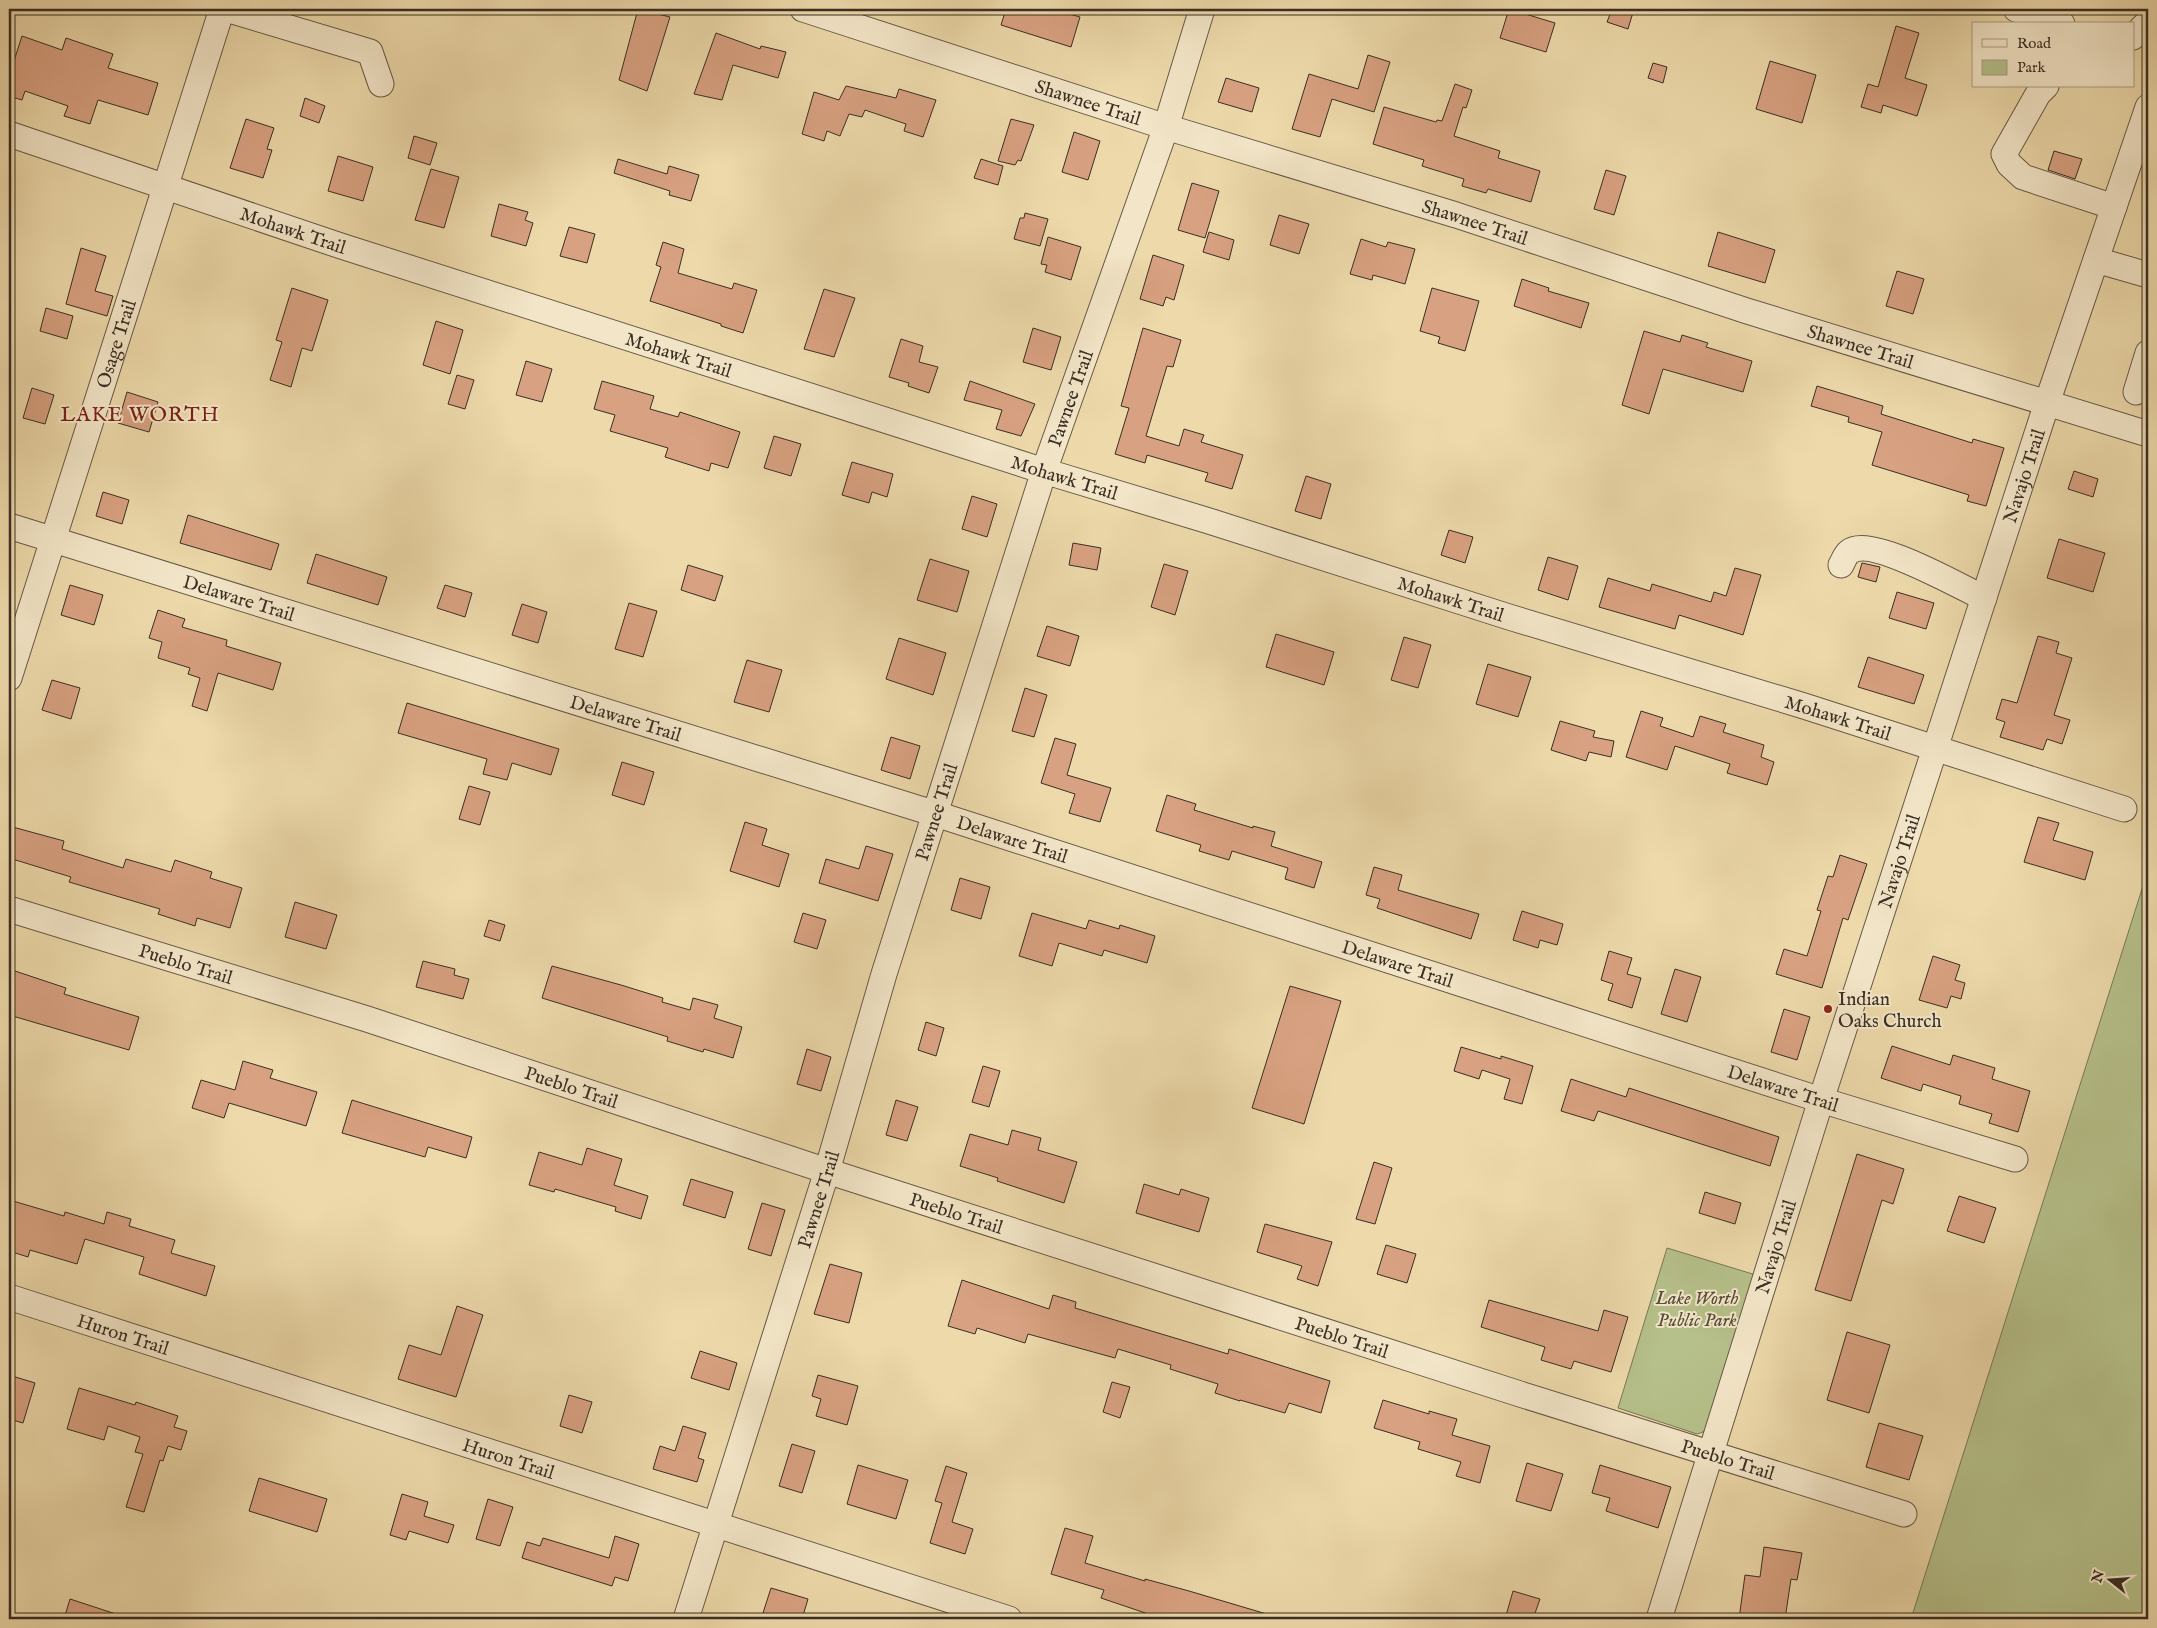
<svg xmlns="http://www.w3.org/2000/svg" width="2157" height="1628" font-family="'IM FELL English',serif">
<style>
.green{fill:#b6c08a;stroke:#787858}
.building{fill:#d8a181;stroke:#3a2f25}
.lines{fill:none;stroke-linecap:round;stroke-linejoin:round}
.minor-casing{stroke:#675a46;stroke-width:27}
.minor{stroke:#f3e6c8;stroke-width:25}
.poi-dot{fill:#8f2418;stroke:#f3e6c8;stroke-width:2}
.labels{text-anchor:middle;stroke-width:4;stroke-linejoin:round;paint-order:stroke}
.street-label{font-size:19px;fill:#3a2f25;stroke:#f3e6c8}
.poi-label{font-size:19px;fill:#3a2f25;stroke:#f3e6c8;text-anchor:start}
.park-label{font-size:19px;font-style:italic;fill:#534c39;stroke:#f3e6c8}
.quarter-label{font-size:21px;letter-spacing:1px;fill:#7a1f14;stroke:#f3e6c8}
</style>
<rect width="100%" height="100%" fill="#edd9aa"/>
<filter id="stains"><feTurbulence type="fractalNoise" baseFrequency=".004" numOctaves="4"/><feColorMatrix values="0 0 0 0 .2 0 0 0 0 .09 0 0 0 0 .02 0 0 0 .5 -.17"/></filter>
<radialGradient id="worn" r=".72"><stop offset=".6" stop-color="#630" stop-opacity="0"/><stop offset="1" stop-color="#630" stop-opacity=".3"/></radialGradient>
<g class="green">
<polygon points="2148,870 2148,1619 1911,1619"/>
<polygon points="1667,1248 1756,1275 1706,1428 1703,1432 1697,1434 1618,1408"/>
</g>
<g class="building">
<polygon points="638,9 670,17 647,91 619,80"/>
<polygon points="1006,9 1067,9 1066,13 1080,17 1071,47 1001,25"/>
<polygon points="1509,9 1555,23 1546,52 1500,38"/>
<polygon points="1612,9 1634,9 1628,29 1607,22"/>
<polygon points="1896,26 1919,33 1905,78 1927,85 1917,116 1883,105 1881,113 1861,107 1868,84 1878,87"/>
<polygon points="716,33 760,49 761,46 786,52 778,78 733,65 722,100 694,94"/>
<polygon points="22,36 62,50 66,38 113,54 108,68 158,83 148,115 98,100 90,124 64,116 68,106 25,91 22,100 9,96 9,76"/>
<polygon points="1368,55 1390,62 1374,112 1332,99 1320,137 1292,129 1309,74 1358,89"/>
<polygon points="1770,61 1816,75 1802,123 1756,109"/>
<polygon points="1653,63 1667,67 1663,83 1648,78"/>
<polygon points="1226,78 1259,88 1252,112 1218,102"/>
<polygon points="1455,84 1472,90 1466,108 1463,107 1454,136 1500,151 1498,158 1540,171 1531,202 1488,189 1486,193 1462,186 1464,179 1422,166 1424,160 1373,144 1384,107 1436,122 1437,120 1442,121"/>
<polygon points="846,86 896,98 899,89 936,100 923,137 904,131 906,124 865,110 862,117 849,114 840,136 827,131 824,141 802,134 814,92 839,100"/>
<polygon points="305,98 325,106 319,123 300,116"/>
<polygon points="246,119 274,128 267,149 272,150 263,178 230,168"/>
<polygon points="1011,119 1034,125 1021,161 1018,160 1015,165 998,161"/>
<polygon points="1074,132 1100,141 1088,180 1062,172"/>
<polygon points="414,136 437,143 430,165 408,158"/>
<polygon points="2054,151 2082,159 2075,179 2048,170"/>
<polygon points="338,156 373,167 363,201 328,191"/>
<polygon points="618,159 667,174 669,166 699,175 691,201 669,195 670,191 614,173"/>
<polygon points="981,159 1003,166 998,185 974,178"/>
<polygon points="431,169 459,177 444,228 415,220"/>
<polygon points="1606,170 1626,176 1614,215 1594,209"/>
<polygon points="1192,183 1219,191 1205,238 1178,230"/>
<polygon points="499,204 528,212 525,220 533,223 526,246 491,236"/>
<polygon points="1025,213 1048,219 1040,246 1014,239 1020,218 1024,218"/>
<polygon points="1279,215 1309,224 1299,254 1270,245"/>
<polygon points="569,227 595,234 587,263 560,256"/>
<polygon points="1209,232 1234,240 1229,260 1203,252"/>
<polygon points="1718,232 1775,250 1765,283 1708,266"/>
<polygon points="1048,237 1081,247 1071,280 1045,272 1047,265 1041,264"/>
<polygon points="1361,239 1386,247 1388,242 1415,249 1405,284 1373,275 1372,280 1350,274"/>
<polygon points="663,242 684,249 678,273 732,289 734,283 757,290 743,333 721,326 721,324 650,301 661,267 656,265"/>
<polygon points="81,248 106,256 95,291 113,296 107,316 66,304"/>
<polygon points="1153,255 1184,265 1174,300 1166,297 1163,306 1140,299"/>
<polygon points="1897,271 1924,279 1913,314 1886,306"/>
<polygon points="1522,279 1549,288 1548,291 1589,303 1581,328 1514,306"/>
<polygon points="292,288 328,300 312,351 302,348 291,387 270,380 282,342 276,340"/>
<polygon points="1432,288 1479,301 1465,351 1438,343 1440,337 1420,331"/>
<polygon points="824,289 855,298 834,357 804,349"/>
<polygon points="46,308 73,316 67,339 40,331"/>
<polygon points="436,321 463,330 450,374 423,365"/>
<polygon points="1033,328 1061,337 1051,370 1023,362"/>
<polygon points="1143,328 1181,340 1173,367 1167,366 1146,436 1179,446 1184,429 1204,435 1201,442 1243,455 1232,489 1205,481 1208,473 1147,455 1145,463 1115,454 1129,408 1121,406"/>
<polygon points="1644,331 1680,342 1682,335 1708,343 1706,347 1752,361 1743,392 1663,369 1649,414 1622,405"/>
<polygon points="901,339 923,346 919,362 938,367 929,393 908,386 909,383 889,377"/>
<polygon points="526,361 552,369 542,402 516,395"/>
<polygon points="457,375 474,380 465,409 448,404"/>
<polygon points="602,381 654,396 650,409 678,417 680,412 740,432 728,468 711,463 709,471 665,457 668,448 610,431 615,415 594,409"/>
<polygon points="970,381 1035,404 1021,436 996,429 1002,410 964,400"/>
<polygon points="1817,386 1883,406 1881,414 1972,443 1973,439 2004,448 1986,506 1967,501 1969,495 1872,465 1882,432 1848,422 1849,417 1811,406"/>
<polygon points="32,388 54,395 45,424 23,418"/>
<polygon points="127,392 158,402 149,432 118,423"/>
<polygon points="774,436 801,444 791,476 764,468"/>
<polygon points="852,462 893,474 887,497 872,492 869,503 842,495"/>
<polygon points="2074,471 2098,479 2093,497 2068,489"/>
<polygon points="1306,476 1331,484 1321,519 1295,511"/>
<polygon points="103,492 129,500 122,524 96,516"/>
<polygon points="972,496 997,504 987,537 962,529"/>
<polygon points="188,515 279,544 271,570 180,543"/>
<polygon points="1449,530 1473,537 1465,563 1441,555"/>
<polygon points="2059,539 2105,553 2093,592 2047,578"/>
<polygon points="1073,543 1101,548 1097,570 1069,565"/>
<polygon points="316,554 387,577 378,605 307,583"/>
<polygon points="1548,557 1578,566 1568,600 1538,590"/>
<polygon points="930,559 969,571 957,612 917,600"/>
<polygon points="1862,563 1880,567 1876,582 1858,577"/>
<polygon points="1164,564 1188,571 1175,615 1151,607"/>
<polygon points="688,565 723,576 715,601 681,590"/>
<polygon points="1735,568 1761,575 1743,635 1679,615 1675,629 1599,607 1608,578 1650,591 1652,584 1711,602 1714,592 1726,596"/>
<polygon points="70,585 103,595 94,625 61,615"/>
<polygon points="445,585 472,593 465,617 437,608"/>
<polygon points="1897,592 1934,603 1926,629 1889,618"/>
<polygon points="629,603 657,611 643,657 615,649"/>
<polygon points="522,604 547,612 538,643 512,635"/>
<polygon points="158,610 185,619 182,627 227,640 226,646 281,663 273,690 218,673 207,711 192,706 200,678 188,674 190,668 158,658 162,642 149,638"/>
<polygon points="1047,626 1079,636 1070,666 1037,656"/>
<polygon points="1276,634 1334,652 1324,685 1266,667"/>
<polygon points="2038,636 2059,642 2056,653 2072,658 2054,715 2070,720 2062,744 2047,739 2043,750 2000,737 2005,722 1996,719 2002,699 2017,703"/>
<polygon points="1404,637 1431,645 1418,688 1391,680"/>
<polygon points="899,638 946,653 933,695 886,679"/>
<polygon points="1868,657 1924,675 1914,704 1858,687"/>
<polygon points="747,660 782,670 769,712 734,702"/>
<polygon points="1488,664 1531,677 1518,717 1476,704"/>
<polygon points="52,680 80,688 71,719 42,710"/>
<polygon points="1025,688 1047,695 1034,737 1012,731"/>
<polygon points="407,703 559,749 551,775 512,763 507,780 483,774 487,759 398,733"/>
<polygon points="1641,711 1663,718 1660,726 1693,737 1700,716 1726,724 1723,732 1764,745 1761,757 1774,762 1767,785 1727,773 1730,764 1675,746 1667,770 1626,757"/>
<polygon points="1560,721 1595,731 1593,737 1614,741 1611,757 1589,752 1586,761 1551,750"/>
<polygon points="891,737 920,746 910,779 881,770"/>
<polygon points="1055,738 1076,744 1067,775 1111,788 1100,822 1069,813 1075,794 1041,783"/>
<polygon points="622,762 654,772 644,805 612,795"/>
<polygon points="469,786 490,792 480,825 459,819"/>
<polygon points="1167,795 1196,804 1194,810 1253,828 1253,826 1275,832 1271,846 1322,862 1314,888 1285,879 1288,868 1232,851 1229,860 1199,851 1201,845 1156,831"/>
<polygon points="2038,817 2059,823 2053,840 2093,852 2085,880 2024,862"/>
<polygon points="745,822 767,829 762,845 789,854 779,887 730,871"/>
<polygon points="9,826 64,841 62,849 123,868 126,859 171,872 175,860 212,872 210,878 242,888 230,928 197,918 195,926 158,914 160,909 69,882 71,877 9,858"/>
<polygon points="866,846 893,854 878,901 819,883 826,859 859,869"/>
<polygon points="1840,855 1867,864 1848,920 1843,918 1822,988 1776,974 1784,949 1807,956 1821,911 1817,910 1828,876 1833,877"/>
<polygon points="1374,867 1402,875 1398,890 1479,914 1471,939 1377,908 1380,899 1366,895"/>
<polygon points="960,878 990,887 981,919 951,910"/>
<polygon points="295,902 337,915 326,949 285,937"/>
<polygon points="1522,911 1563,924 1557,945 1540,940 1538,948 1513,940"/>
<polygon points="803,913 826,920 817,949 794,942"/>
<polygon points="1032,913 1086,929 1089,920 1119,929 1120,925 1155,936 1147,963 1104,950 1102,956 1059,943 1052,966 1019,956"/>
<polygon points="489,920 505,925 500,941 484,936"/>
<polygon points="1609,951 1632,958 1627,974 1641,978 1632,1008 1608,1000 1613,984 1601,980"/>
<polygon points="1933,956 1960,965 1955,980 1965,983 1961,999 1951,996 1947,1008 1919,1000"/>
<polygon points="423,961 455,969 454,975 469,979 463,999 416,987"/>
<polygon points="552,966 621,985 663,998 662,1002 690,1010 693,998 718,1005 714,1018 742,1027 733,1058 704,1049 703,1052 667,1041 668,1037 542,998"/>
<polygon points="9,969 66,988 64,994 139,1017 129,1050 9,1015"/>
<polygon points="1675,969 1701,977 1687,1022 1661,1014"/>
<polygon points="1290,986 1341,1001 1304,1124 1252,1108"/>
<polygon points="1784,1009 1810,1017 1797,1060 1771,1052"/>
<polygon points="926,1022 944,1028 936,1056 918,1050"/>
<polygon points="1892,1046 1950,1065 1953,1055 1995,1068 1992,1079 2030,1091 2018,1132 1989,1123 1992,1114 1959,1104 1961,1096 1923,1084 1921,1091 1881,1078"/>
<polygon points="1461,1047 1501,1059 1501,1056 1533,1066 1522,1104 1504,1099 1510,1079 1482,1070 1479,1079 1454,1071"/>
<polygon points="807,1049 831,1057 821,1091 797,1084"/>
<polygon points="243,1061 273,1070 270,1078 317,1092 306,1126 229,1103 224,1118 192,1108 201,1080 235,1090"/>
<polygon points="983,1066 1000,1071 989,1107 972,1102"/>
<polygon points="1571,1079 1626,1097 1629,1088 1779,1137 1770,1166 1598,1111 1594,1121 1561,1111"/>
<polygon points="352,1100 472,1137 466,1158 428,1147 425,1157 342,1133"/>
<polygon points="896,1100 918,1107 907,1141 886,1135"/>
<polygon points="1012,1130 1041,1138 1038,1150 1077,1162 1064,1203 997,1181 998,1178 960,1166 970,1134 1008,1145"/>
<polygon points="587,1148 622,1159 614,1185 648,1196 641,1219 615,1211 616,1207 555,1189 554,1192 529,1185 539,1152 582,1165"/>
<polygon points="1857,1154 1904,1169 1893,1204 1882,1200 1851,1301 1815,1290"/>
<polygon points="1374,1162 1392,1168 1375,1224 1356,1219"/>
<polygon points="691,1179 733,1192 725,1218 683,1205"/>
<polygon points="1144,1184 1179,1195 1181,1189 1209,1198 1199,1232 1136,1213"/>
<polygon points="1705,1192 1741,1203 1735,1224 1699,1213"/>
<polygon points="1959,1196 1996,1208 1984,1243 1947,1231"/>
<polygon points="13,1201 64,1216 65,1212 104,1224 107,1212 131,1219 129,1226 175,1240 171,1253 215,1266 206,1296 139,1274 144,1257 85,1239 77,1264 30,1250 28,1257 9,1251 9,1214"/>
<polygon points="762,1203 785,1210 771,1256 748,1249"/>
<polygon points="1265,1224 1332,1242 1318,1286 1297,1279 1302,1266 1257,1252"/>
<polygon points="1386,1245 1416,1254 1407,1283 1377,1274"/>
<polygon points="830,1264 862,1273 849,1323 814,1314"/>
<polygon points="962,1280 1049,1309 1053,1295 1076,1302 1075,1308 1228,1354 1229,1349 1330,1381 1321,1413 1289,1403 1285,1413 1240,1400 1240,1401 1215,1393 1218,1384 1170,1369 1171,1365 1118,1349 1115,1358 1028,1334 1025,1343 977,1328 975,1334 948,1326"/>
<polygon points="1489,1300 1598,1331 1604,1310 1628,1317 1611,1372 1574,1361 1571,1369 1541,1360 1545,1347 1481,1327"/>
<polygon points="457,1306 483,1315 456,1397 398,1379 409,1345 441,1355"/>
<polygon points="1847,1332 1890,1345 1869,1413 1827,1400"/>
<polygon points="700,1351 737,1363 729,1390 691,1378"/>
<polygon points="9,1375 35,1383 23,1423 9,1419"/>
<polygon points="818,1375 858,1386 847,1425 816,1416 821,1399 812,1396"/>
<polygon points="1112,1382 1130,1387 1120,1418 1103,1412"/>
<polygon points="79,1388 135,1405 136,1402 178,1416 174,1427 187,1431 181,1450 168,1446 163,1461 160,1460 144,1512 126,1507 143,1454 135,1452 140,1437 108,1426 104,1440 67,1429"/>
<polygon points="569,1395 592,1402 582,1433 560,1426"/>
<polygon points="1383,1400 1429,1414 1429,1411 1457,1419 1452,1435 1490,1446 1480,1483 1456,1476 1461,1462 1418,1449 1420,1442 1374,1428"/>
<polygon points="1879,1423 1923,1436 1909,1480 1866,1467"/>
<polygon points="683,1426 706,1433 698,1458 704,1460 697,1482 653,1469 660,1446 675,1451"/>
<polygon points="792,1444 815,1451 802,1493 779,1486"/>
<polygon points="1527,1463 1563,1474 1551,1511 1516,1501"/>
<polygon points="858,1465 908,1480 896,1519 847,1504"/>
<polygon points="1600,1465 1671,1487 1658,1528 1606,1511 1610,1498 1592,1493"/>
<polygon points="946,1466 967,1473 952,1522 973,1529 965,1554 930,1543 942,1503 935,1501"/>
<polygon points="259,1478 327,1499 317,1532 249,1511"/>
<polygon points="402,1494 428,1502 424,1516 454,1525 448,1543 409,1531 406,1540 390,1535"/>
<polygon points="488,1499 513,1507 500,1546 476,1539"/>
<polygon points="1065,1528 1093,1536 1085,1563 1145,1581 1145,1579 1189,1591 1270,1615 1270,1619 1163,1619 1101,1598 1104,1590 1051,1574"/>
<polygon points="615,1536 639,1544 628,1581 615,1577 612,1586 522,1558 527,1542 540,1546 543,1538 609,1558"/>
<polygon points="1764,1547 1802,1553 1797,1580 1791,1579 1785,1619 1739,1619 1745,1575 1760,1577"/>
<polygon points="771,1588 808,1599 802,1619 782,1619 763,1613"/>
<polygon points="1513,1591 1540,1599 1533,1619 1505,1619"/>
<polygon points="70,1599 122,1616 121,1619 64,1619"/>
</g>
<g class="lines">
<defs>
<g id="minor">
<polyline points="226,9 370,52 381,84"/>
<path id="s1" d="M803,9L1166,127L1456,215L1747,311L2148,434"/>
<polyline points="2016,9 2062,24"/>
<polyline points="2133,37 2148,22"/>
<polyline points="2046,86 2038,94 2004,154 2009,164 2023,177 2114,207"/>
<path id="s2" d="M9,134L341,246L1044,471L1209,521L1509,617L1804,706L2124,809"/>
<polyline points="2096,260 2148,275"/>
<polyline points="2136,392 2148,353"/>
<path id="s3" d="M9,526L936,814L1821,1100L2015,1159"/>
<path d="M1841,565C1843,562 1845,555 1849,552C1871,535 1960,587 1984,598"/>
<path id="s4" d="M9,678L222,9"/>
<path id="s5" d="M9,909L367,1019L827,1171L1520,1394L1904,1514"/>
<path id="s6" d="M9,1297L1009,1619"/>
<path id="s7" d="M686,1619L827,1171L884,974L1044,471L1166,127L1202,9"/>
<path id="s8" d="M1659,1619L1821,1100L2047,403L2148,107"/>
</g>
</defs>
<use href="#minor" class="minor-casing"/>
<use href="#minor" class="minor"/>
</g>
<circle class="poi-dot" cx="1828" cy="1009" r="5"/>
<g class="labels">
<g class="street-label">
<text dy="7" stroke="none"><textPath href="#s1" startOffset="300">Shawnee Trail</textPath></text>
<text dy="7" stroke="none"><textPath href="#s1" startOffset="705">Shawnee Trail</textPath></text>
<text dy="7" stroke="none"><textPath href="#s2" startOffset="300">Mohawk Trail</textPath></text>
<text dy="7" stroke="none"><textPath href="#s4" startOffset="351">Osage Trail</textPath></text>
<text dy="7" stroke="none"><textPath href="#s1" startOffset="1110">Shawnee Trail</textPath></text>
<text dy="7" stroke="none"><textPath href="#s2" startOffset="705">Mohawk Trail</textPath></text>
<text dy="7" stroke="none"><textPath href="#s7" startOffset="1280">Pawnee Trail</textPath></text>
<text dy="7" stroke="none"><textPath href="#s8" startOffset="1200">Navajo Trail</textPath></text>
<text dy="7" stroke="none"><textPath href="#s2" startOffset="1110">Mohawk Trail</textPath></text>
<text dy="7" stroke="none"><textPath href="#s3" startOffset="241">Delaware Trail</textPath></text>
<text dy="7" stroke="none"><textPath href="#s2" startOffset="1515">Mohawk Trail</textPath></text>
<text dy="7" stroke="none"><textPath href="#s3" startOffset="646">Delaware Trail</textPath></text>
<text dy="7" stroke="none"><textPath href="#s2" startOffset="1920">Mohawk Trail</textPath></text>
<text dy="7" stroke="none"><textPath href="#s7" startOffset="845">Pawnee Trail</textPath></text>
<text dy="7" stroke="none"><textPath href="#s3" startOffset="1051">Delaware Trail</textPath></text>
<text dy="7" stroke="none"><textPath href="#s8" startOffset="795">Navajo Trail</textPath></text>
<text dy="7" stroke="none"><textPath href="#s3" startOffset="1456">Delaware Trail</textPath></text>
<text dy="7" stroke="none"><textPath href="#s5" startOffset="185">Pueblo Trail</textPath></text>
<text dy="7" stroke="none"><textPath href="#s5" startOffset="590">Pueblo Trail</textPath></text>
<text dy="7" stroke="none"><textPath href="#s3" startOffset="1861">Delaware Trail</textPath></text>
<text dy="7" stroke="none"><textPath href="#s7" startOffset="440">Pawnee Trail</textPath></text>
<text dy="7" stroke="none"><textPath href="#s5" startOffset="995">Pueblo Trail</textPath></text>
<text dy="7" stroke="none"><textPath href="#s8" startOffset="390">Navajo Trail</textPath></text>
<text dy="7" stroke="none"><textPath href="#s6" startOffset="120">Huron Trail</textPath></text>
<text dy="7" stroke="none"><textPath href="#s5" startOffset="1400">Pueblo Trail</textPath></text>
<text dy="7" stroke="none"><textPath href="#s5" startOffset="1805">Pueblo Trail</textPath></text>
<text dy="7" stroke="none"><textPath href="#s6" startOffset="525">Huron Trail</textPath></text>
</g>
<g class="poi-label">
<text x="1838" y="1005">Indian<tspan x="1838" dy="22">Oaks Church</tspan></text>
</g>
<g class="park-label">
<text x="1697" y="1304">Lake Worth<tspan x="1697" dy="22">Public Park</tspan></text>
</g>
<g class="quarter-label">
<text x="140" y="421">LAKE WORTH</text>
</g>
</g>
<rect width="2157" height="1628" fill="none" stroke="#edd9aa" stroke-width="30"/>
<rect x="10" y="10" width="2137" height="1608" fill="none" stroke="#3a2f25" stroke-width="2.5"/>
<rect x="15" y="15" width="2127" height="1598" fill="none" stroke="#3a2f25"/>
<rect x="1972" y="22" width="162" height="65" fill="#f3e6c8" stroke="#a99d87"/>
<rect x="1982" y="39" width="25" height="8" fill="#f3e6c8" stroke="#a99d87"/>
<text x="2017" y="48" font-size="15" fill="#3a2f25">Road</text>
<rect x="1982" y="60" width="25" height="15" fill="#b6c08a" stroke="#a99d87"/>
<text x="2017" y="72" font-size="15" fill="#3a2f25">Park</text>
<g transform="translate(2110 1580) rotate(287)" stroke="#f3e6c8" stroke-width="4" paint-order="stroke">
<path d="M0-4L9 19L0 12L-9 19Z" fill="#3a2f25"/>
<text y="-8" font-size="14" font-weight="bold" text-anchor="middle" fill="#3a2f25">N</text>
</g>
<rect width="100%" height="100%" filter="url(#stains)"/>
<rect width="100%" height="100%" fill="url(#worn)"/>
</svg>
